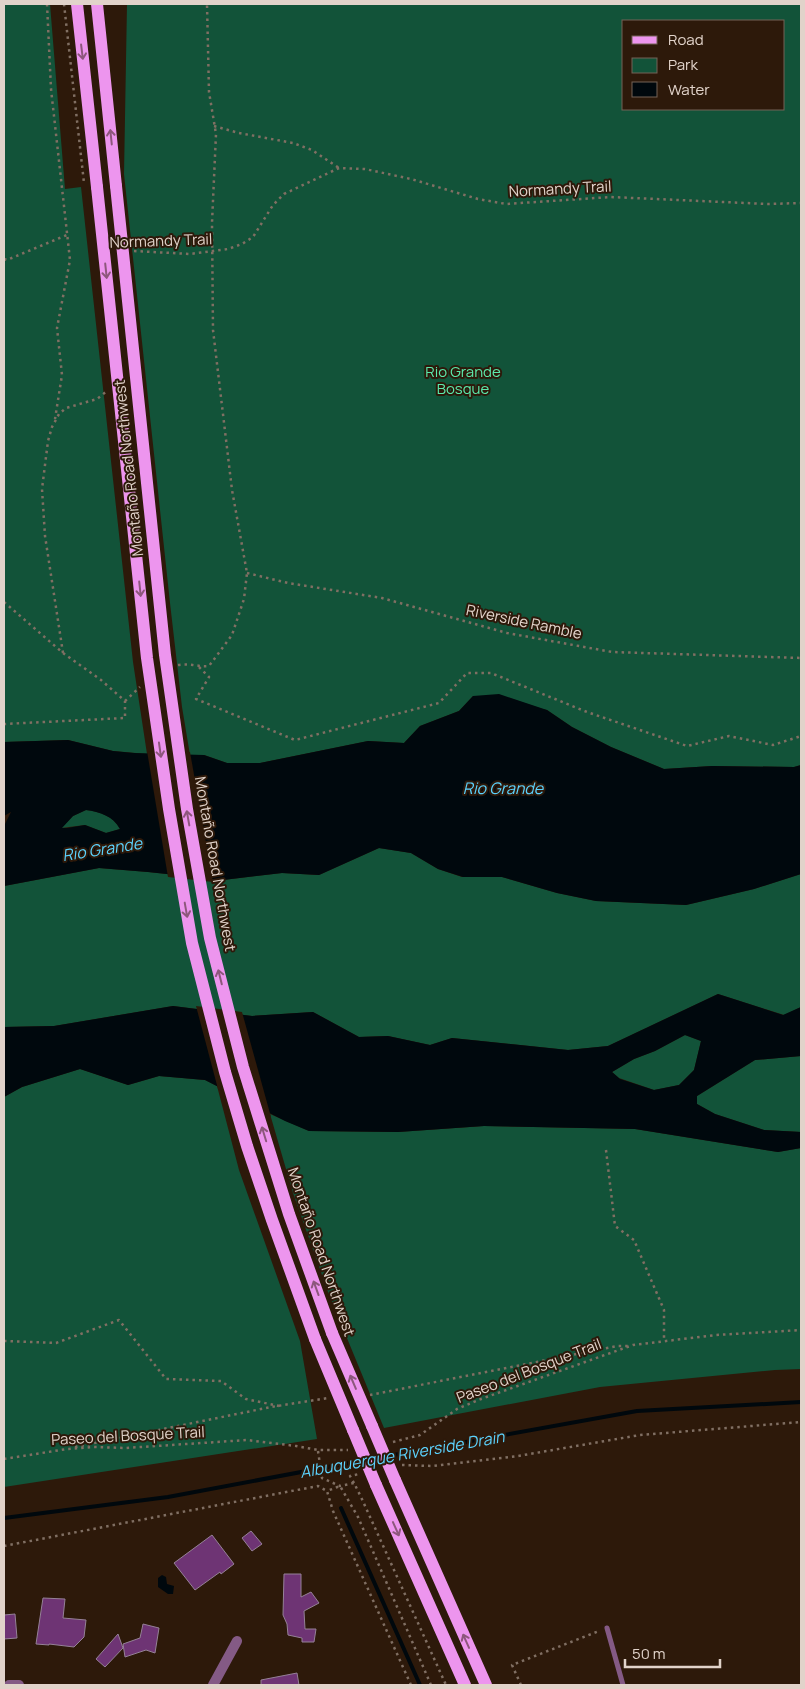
<svg xmlns="http://www.w3.org/2000/svg" width="805" height="1689" font-family="Manrope,sans-serif">
<style>
.green{fill:#125339;fill-rule:evenodd}
.water{fill:#00080d;fill-rule:evenodd}
.pier{fill:#2d190a}
.lines{fill:none;stroke-linecap:round;stroke-linejoin:round}
.stream{stroke:#00080d;stroke-width:4}
.building{fill:#6e3474;stroke:#958197}
.path{stroke:#806f63;stroke-width:2.5;stroke-dasharray:2.5 4;stroke-linecap:butt}
.service{stroke:#845a85;stroke-width:5}
.minor{stroke:#845a85;stroke-width:10}
.primary{stroke:#ed95ee;stroke-width:12}
.path-bridge{stroke:#806f63;stroke-width:2.5;stroke-dasharray:2.5 4;stroke-linecap:butt}
.primary-bridge{stroke:#ed95ee;stroke-width:12}
.oneway{stroke:#8d577c}
.labels{text-anchor:middle;stroke-width:4;stroke-linejoin:round;paint-order:stroke}
.street-label{font-size:15px;fill:#e1d3ca;stroke:#2d190a}
.park-label{font-size:15px;fill:#5ceaac;stroke:#2d190a}
.water-label{font-size:16px;font-style:italic;fill:#5cd2fd;stroke:#2d190a}
</style>
<rect width="100%" height="100%" fill="#2d190a"/>
<g class="green">
<polygon points="4,4 50,4 65,189 81,187 133,662 147,754 113,751 68,740 4,742"/>
<path d="M127,4H801V765L794,767L712,766L664,769L611,747L572,727L547,710L473,696L459,711L420,726L404,743L368,741L260,763H227L204,755H190L182,707L170,603L124,174ZM624,21H784V109H624Z"/>
<path d="M86,810C101,812 113,816 120,829L106,833L85,825L61,828L73,816Z"/>
<polygon points="379,848 411,853 438,869 462,877 502,877 557,893 596,901 686,905 754,889 801,874 801,1007 784,1015 718,994 608,1046 568,1050 452,1038 430,1045 388,1036 359,1037 313,1012 252,1016 173,1006 54,1026 4,1027 4,886 99,868 148,872 223,880 282,873 319,875"/>
<polygon points="685,1035 701,1041 694,1070 679,1085 654,1090 619,1078 612,1072 634,1059 655,1051"/>
<polygon points="801,1056 801,1132 764,1130 715,1114 697,1104 697,1096 755,1060"/>
<polygon points="80,1069 128,1085 159,1076 205,1080 217,1086 239,1170 300,1341 317,1439 4,1487 4,1097 22,1087"/>
<polygon points="270,1114 309,1131 398,1132 484,1126 635,1129 778,1152 801,1148 801,1369 775,1370 600,1387 384,1428 328,1292 293,1193"/>
</g>
<g class="water">
<path d="M499,694L547,710L572,727L611,747L664,769L712,766L794,767L801,765V874L754,889L686,905L596,901L557,893L502,877H463L438,869L411,853L379,848L319,875L282,873L223,880L148,872L99,868L4,886V826L11,812L4,816V742L68,740L113,751L134,753L204,755L227,763H260L368,741L404,743L420,726L459,711L473,696ZM86,810C100,812 113,816 120,829L106,833L85,825L67,828H62L73,816Z"/>
<path d="M718,994L783,1015L801,1007V1056L755,1060L697,1096V1104L715,1114L764,1130L801,1132V1148L778,1152L635,1129L484,1126L398,1132L309,1131L285,1121L205,1080L159,1076L128,1085L80,1069L22,1087L4,1097V1027L54,1026L173,1006L252,1016L313,1012L359,1037L388,1036L430,1045L452,1038L568,1050L608,1046ZM685,1035L701,1041L694,1070L679,1085L654,1090L620,1079L612,1072L634,1059L655,1051Z"/>
<polygon points="162,1575 166,1577 167,1584 174,1586 173,1594 168,1594 158,1587 158,1578"/>
</g>
<g class="pier">
<polygon points="147,751 190,752 213,882 168,877"/>
<polygon points="196,1006 242,1012 271,1117 218,1089"/>
</g>
<g class="lines">
<g class="stream">
<polyline points="388,1456 637,1411 801,1402"/>
<polyline points="341,1508 420,1685"/>
<polyline points="4,1518 168,1497 381,1457"/>
</g>
</g>
<g class="building">
<polygon points="251,1531 262,1544 252,1551 242,1538"/>
<polygon points="212,1535 234,1564 221,1574 220,1572 195,1590 174,1563"/>
<polygon points="284,1574 301,1574 301,1597 311,1592 319,1603 304,1611 305,1629 316,1629 314,1642 302,1642 302,1638 288,1635 287,1624 283,1615"/>
<polygon points="43,1598 65,1599 63,1618 86,1620 84,1637 74,1647 49,1644 49,1645 36,1644"/>
<polygon points="15,1614 17,1638 4,1639 4,1615"/>
<polygon points="143,1624 159,1628 155,1653 146,1650 125,1657 123,1644 140,1638"/>
<polygon points="118,1634 123,1648 105,1667 96,1659"/>
<polygon points="297,1673 299,1685 261,1685 261,1680"/>
</g>
<g class="lines">
<g class="path">
<polyline points="47,4 51,89 70,260 57,328 62,375 55,419"/>
<polyline points="214,126 239,133 293,143 312,150 339,168"/>
<polyline points="134,251 190,254 228,249 242,244 253,237 273,205 284,194 339,168 365,169 411,179 478,199 506,204 611,197 768,204 801,203"/>
<polyline points="4,259 7,260 67,235"/>
<polyline points="247,573 288,583 382,598 507,633 612,652 801,658"/>
<polyline points="4,602 63,653 101,680 125,701 125,718 4,724"/>
<polyline points="63,653 45,536 42,489 48,441 52,427 59,414 66,408 97,399 107,391"/>
<path d="M178,665C189,663 198,667 209,666L232,635L244,599L247,573L232,490L213,330L212,223L216,134L209,92L207,4"/>
<polyline points="199,667 209,677 196,699 295,740 439,703 467,673 491,673 587,712 687,746 729,736 773,745 801,736"/>
<polyline points="125,701 140,687"/>
<polyline points="606,1150 615,1226 634,1240 664,1310 664,1341"/>
<polyline points="4,1341 56,1343 119,1320 166,1379 221,1381 246,1399 279,1406"/>
<polyline points="370,1395 617,1346 628,1346"/>
<polyline points="393,1442 420,1435 457,1409 481,1399 633,1345 716,1335 801,1330"/>
<polyline points="75,1447 271,1407 328,1398"/>
<polyline points="318,1451 322,1478 340,1486 354,1483 361,1497 446,1685"/>
<polyline points="4,1459 67,1449 94,1447 126,1448 247,1440 296,1446 318,1450 348,1450"/>
<polyline points="402,1465 433,1466 518,1456 640,1435 801,1422"/>
<polyline points="354,1483 350,1476 359,1474"/>
<polyline points="4,1546 318,1486 327,1491"/>
<polyline points="411,1685 333,1511 327,1491 340,1486 358,1517 431,1685"/>
<polyline points="521,1685 512,1665 599,1631"/>
</g>
<polyline class="service" points="607,1628 623,1685"/>
<g class="minor">
<polyline points="9,1685 19,1685"/>
<polyline points="213,1685 237,1641"/>
</g>
<g class="primary">
<polyline points="77,4 97,187"/>
<polyline points="97,4 116,186"/>
<polyline points="332,1333 372,1426"/>
<polyline points="315,1339 353,1430"/>
<polyline points="395,1480 486,1685"/>
<polyline points="376,1485 465,1685"/>
</g>
<polyline class="path-bridge" points="64,4 84,183"/>
<g class="primary-bridge">
<polyline points="116,186 165,655 187,809 210,938 243,1067 289,1214 332,1333"/>
<polyline points="97,187 147,658 169,809 192,943 225,1072 247,1146 272,1220 315,1339"/>
<polyline points="372,1426 395,1480"/>
<polyline points="353,1430 376,1485"/>
</g>
</g>
<defs><path id="oneway-shaft" d="M-6 0H5M1.5-3L5.5 0L1.5 3" fill="none" stroke-width="1.6" stroke-linecap="round" stroke-linejoin="round" transform="scale(1.25)"/></defs>
<g class="oneway">
<use href="#oneway-shaft" transform="translate(82 52) rotate(83)"/>
<use href="#oneway-shaft" transform="translate(111 137) rotate(-96)"/>
<use href="#oneway-shaft" transform="translate(106 271) rotate(84)"/>
<use href="#oneway-shaft" transform="translate(140 589) rotate(84)"/>
<use href="#oneway-shaft" transform="translate(160 750) rotate(82)"/>
<use href="#oneway-shaft" transform="translate(188 818) rotate(-100)"/>
<use href="#oneway-shaft" transform="translate(186 910) rotate(80)"/>
<use href="#oneway-shaft" transform="translate(220 977) rotate(-104)"/>
<use href="#oneway-shaft" transform="translate(264 1134) rotate(-107)"/>
<use href="#oneway-shaft" transform="translate(316 1288) rotate(-110)"/>
<use href="#oneway-shaft" transform="translate(353 1382) rotate(-113)"/>
<use href="#oneway-shaft" transform="translate(396 1529) rotate(66)"/>
<use href="#oneway-shaft" transform="translate(466 1641) rotate(-114)"/>
</g>
<g class="labels">
<g class="street-label">
<text transform="translate(560 189) rotate(-3)" y="5">Normandy Trail</text>
<text transform="translate(161 241) rotate(-2)" y="5">Normandy Trail</text>
<text transform="translate(129 468) rotate(-96)" y="5">Montaño Road Northwest</text>
<text transform="translate(524 622) rotate(12)" y="5">Riverside Ramble</text>
<text transform="translate(215 864) rotate(80)" y="5">Montaño Road Northwest</text>
<text transform="translate(321 1252) rotate(71)" y="5">Montaño Road Northwest</text>
<text transform="translate(529 1371) rotate(-21)" y="5">Paseo del Bosque Trail</text>
<text transform="translate(128 1436) rotate(-3)" y="5">Paseo del Bosque Trail</text>
</g>
<g class="park-label">
<text x="463" y="377">Rio Grande<tspan x="463" dy="17">Bosque</tspan></text>
</g>
<g class="water-label">
<text x="503" y="794">Rio Grande</text>
<text transform="translate(102 849) rotate(-9)" y="6">Rio Grande</text>
<text transform="translate(402 1454) rotate(-10)" y="6">Albuquerque Riverside Drain</text>
</g>
</g>
<rect width="805" height="1689" fill="none" stroke="#e1d3ca" stroke-width="10"/>
<rect x="622" y="20" width="162" height="90" fill="#2d190a" stroke="#756357"/>
<rect x="632" y="36" width="25" height="8" fill="#ed95ee" stroke="#756357"/>
<text x="668" y="45" font-size="15" fill="#e1d3ca">Road</text>
<rect x="632" y="58" width="25" height="15" fill="#125339" stroke="#756357"/>
<text x="668" y="70" font-size="15" fill="#e1d3ca">Park</text>
<rect x="632" y="82" width="25" height="15" fill="#00080d" stroke="#756357"/>
<text x="668" y="95" font-size="15" fill="#e1d3ca">Water</text>
<path d="M625 1659v8h95v-8" fill="none" stroke="#e1d3ca" stroke-width="2.5"/>
<text x="632" y="1659" font-size="15" fill="#e1d3ca" stroke="#2d190a" stroke-width="4" paint-order="stroke">50 m</text>
</svg>
